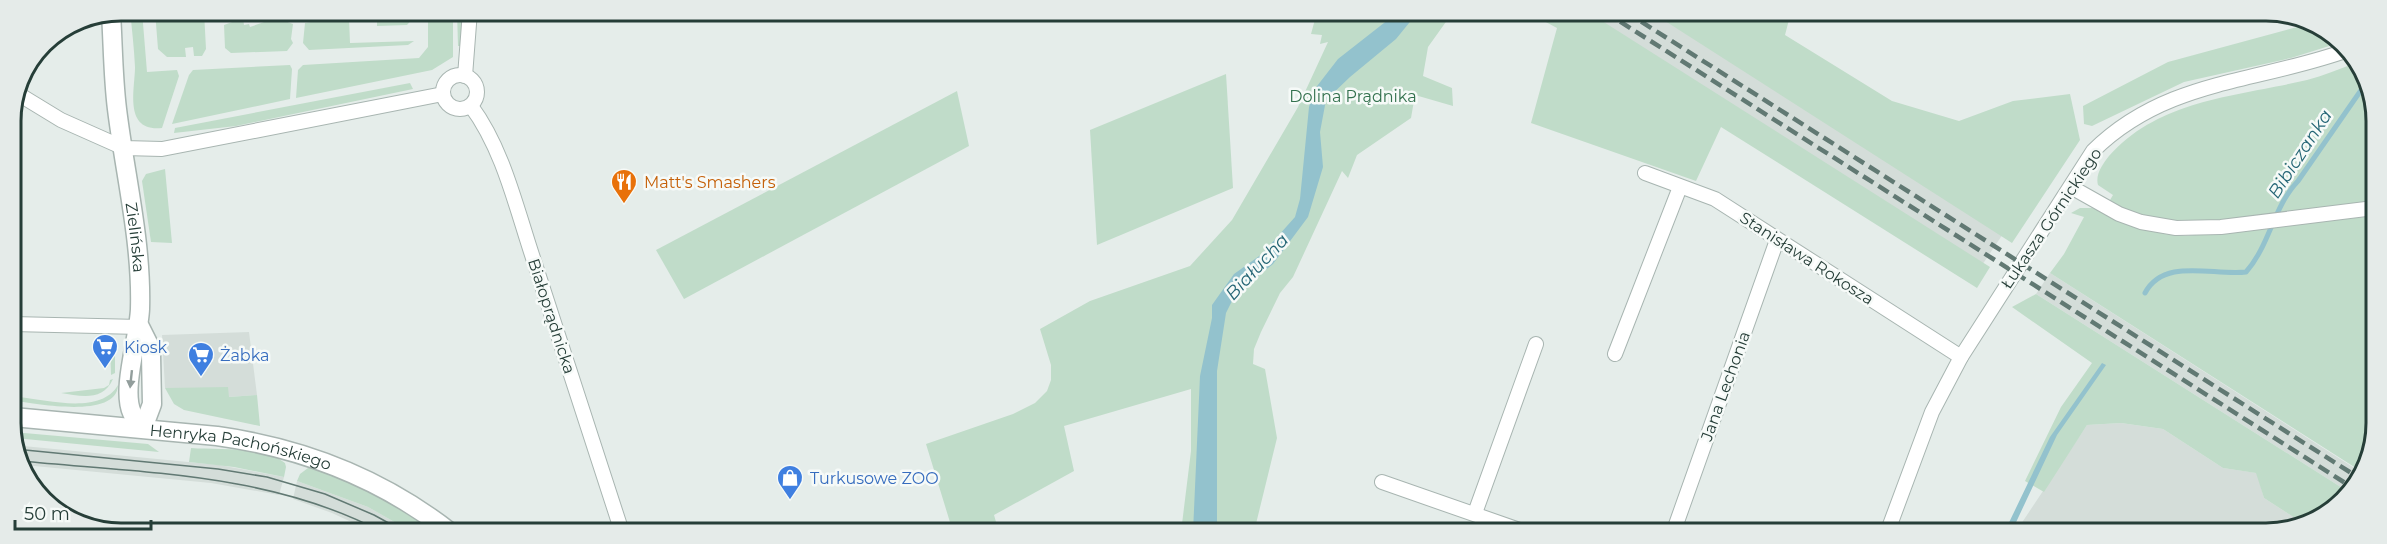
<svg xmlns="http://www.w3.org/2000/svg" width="2387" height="544" font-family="Montserrat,sans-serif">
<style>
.built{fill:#d4ddd9}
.green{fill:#c0dcc9}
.water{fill:#93c2cd}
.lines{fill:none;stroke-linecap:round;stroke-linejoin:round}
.stream{stroke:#93c2cd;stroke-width:5}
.minor-casing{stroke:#a8b5b1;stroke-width:16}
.tertiary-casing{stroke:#a8b5b1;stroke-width:21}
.minor{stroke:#fff;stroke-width:14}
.tertiary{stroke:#fff;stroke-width:18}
.tram{stroke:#617973;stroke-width:1.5}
.rail{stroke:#617973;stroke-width:4.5;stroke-dasharray:12 6;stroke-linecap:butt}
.oneway{fill:#929e9c}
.labels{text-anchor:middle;stroke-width:5;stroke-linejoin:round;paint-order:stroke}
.park-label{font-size:16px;fill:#33714e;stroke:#f6faf8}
.food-label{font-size:16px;fill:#c56008;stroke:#f6faf8;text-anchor:start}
.street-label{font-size:16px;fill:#263e38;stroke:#f6faf8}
.shop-label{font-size:16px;fill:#366cbe;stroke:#f6faf8;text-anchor:start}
.water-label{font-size:18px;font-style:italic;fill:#246575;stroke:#f6faf8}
.rim{fill:none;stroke:#263e38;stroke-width:3}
</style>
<rect width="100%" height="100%" fill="#e5edea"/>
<g class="built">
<polygon points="1542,12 1657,12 2007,228 1970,283"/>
<polygon points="2050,273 2359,471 2347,491 2036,294"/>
<polygon points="249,332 257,395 228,397 227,388 165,388 162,335"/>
<polygon points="2121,423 2163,429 2223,468 2257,473 2264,498 2301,522 2272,533 2015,533 2087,425"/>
<polygon points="13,445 219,465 284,477 279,495 211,483 24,465"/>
<polygon points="297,481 368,507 412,532 373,532 332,513 293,499"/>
</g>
<g class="green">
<path d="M130,11H142L147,72L177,70L179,76L162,128C123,132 135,89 135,67C134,48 132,29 130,11Z"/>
<polygon points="155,11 204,11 206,49 202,56 194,56 193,47 185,48 186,57 167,57 158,49"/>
<polygon points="269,11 282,20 293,24 291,39 293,43 287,51 231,53 225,48 224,25 243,18 244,25 249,24 250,27 267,21"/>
<path d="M339,11H345V18H349L350,43L414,41L408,45L309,50L303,43L305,23C318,22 327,14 339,11Z"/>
<polygon points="457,11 463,11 461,46 458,46"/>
<polygon points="1317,12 1453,12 1428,47 1423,76 1452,88 1453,106 1415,95 1411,118 1357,155 1348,178 1342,171 1293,277 1280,293 1261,332 1254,349 1253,364 1265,369 1277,438 1254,532 1181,532 1191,451 1191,389 1064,426 1074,471 994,515 999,532 953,532 926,444 1013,414 1035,403 1047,391 1051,380 1051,365 1040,329 1090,301 1190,266 1232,220 1298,107 1328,42 1320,44 1322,35 1311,34"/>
<polygon points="1527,12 1588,12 1990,267 1977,288 1721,127 1696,181 1531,123 1557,28"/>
<polygon points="1651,12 1791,12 1785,35 1892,101 1959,121 2013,101 2070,94 2080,140 2012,243"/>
<polygon points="428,16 453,16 453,57 432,70 296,98 298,70 303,65 419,58 428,47"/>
<polygon points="414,17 407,25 377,26 377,18"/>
<polygon points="2308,24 2342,42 2291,58 2184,82 2092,126 2084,124 2083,106 2168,62"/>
<path d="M2355,63L2374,99V202L2247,220L2158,222L2123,209L2110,200L2113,195L2098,185C2095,174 2103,164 2109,156C2159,99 2239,96 2307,80C2323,76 2339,69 2355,63Z"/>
<polygon points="290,65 292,69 290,99 172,124 189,75 193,70"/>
<polygon points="1226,74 1233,188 1097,245 1090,130"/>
<polygon points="410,83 413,89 236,126 174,133 175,128"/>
<polygon points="957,91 969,146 684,299 656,250"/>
<polygon points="165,169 172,243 151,242 142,181 146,174"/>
<polygon points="2080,208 2092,208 2164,234 2185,236 2374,216 2374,444 2359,470 2050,273 2064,254 2084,217 2071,213"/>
<polygon points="2036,294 2347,491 2338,506 2301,522 2264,498 2256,473 2223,468 2163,429 2121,423 2087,425 2044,492 2025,481 2061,407 2092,363 2012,307"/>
<polygon points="110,342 115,351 115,373 111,375"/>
<path d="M113,379C103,402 80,396 61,393L104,388L109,385L110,380Z"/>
<path d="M118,385C117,419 38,404 16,401L19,397C48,400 101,415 118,385Z"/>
<polygon points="228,387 229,397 257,395 260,426 184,410 174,404 165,388"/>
<polygon points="13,432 148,444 159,452 15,438"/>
<path d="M191,448C216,450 266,446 285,463L286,467L284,477L234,467L189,462Z"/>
<path d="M308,468H313C358,484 397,506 437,532H412L368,507L297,481L300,474Z"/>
</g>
<g class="water">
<polygon points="1398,12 1418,12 1396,39 1350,77 1326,100 1320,132 1323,167 1308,217 1273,264 1235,295 1226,313 1217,371 1217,523 1215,532 1193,532 1200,376 1212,318 1212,305 1234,274 1262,254 1295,217 1300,199 1309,107 1314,90 1338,59"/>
<polygon points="2102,363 2106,365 2057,435 2011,533 2004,533 2050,437"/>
</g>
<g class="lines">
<path class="stream" d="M2145,293C2164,257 2213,276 2246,272C2270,245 2273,207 2298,181L2366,83"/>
<defs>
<g id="minor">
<circle cx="460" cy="92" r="17"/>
<polyline points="465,76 470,11"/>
<polyline points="20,95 61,120 124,148 162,149 443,94"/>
<path d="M471,106C503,149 516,207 533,258C563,349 592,441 622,532"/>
<polyline points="1645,173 1715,199 1961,357"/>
<polyline points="2071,187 2119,214 2141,222 2176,228 2221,227 2374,208"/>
<polyline points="12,324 140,327"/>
<polyline points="1615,354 1680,187"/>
<polyline points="1382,482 1528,533"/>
<polyline points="1475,513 1536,344"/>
<polyline points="1673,533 1777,240"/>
<path d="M1887,533L1932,412L1961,357L2093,151C2166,79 2257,83 2348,50"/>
</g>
<g id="tertiary">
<path id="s1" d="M111,13C113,45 113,77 117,109C125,175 142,242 140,309C139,337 121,389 132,413C134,419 139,424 143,428"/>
<polyline points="140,327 150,347 151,355 152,404 143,428"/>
<path id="s2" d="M13,417L217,436C303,448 382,479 450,532"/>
</g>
</defs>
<use href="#minor" class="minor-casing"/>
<use href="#tertiary" class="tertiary-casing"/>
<use href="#minor" class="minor"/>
<use href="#tertiary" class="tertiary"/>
<g class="tram">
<polyline points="15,449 218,469 267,477 325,494 374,515 405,532"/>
<path d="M21,461C143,473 271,473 382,532"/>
</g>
<g class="rail">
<polyline points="1605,12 2350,486"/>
<polyline points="1626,12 2356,476"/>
</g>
</g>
<defs><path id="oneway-solid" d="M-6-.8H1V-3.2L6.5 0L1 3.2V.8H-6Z" transform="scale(1.5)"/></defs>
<use class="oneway" href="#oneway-solid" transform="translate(131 379) rotate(96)"/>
<defs>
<symbol id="restaurant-pin" viewBox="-11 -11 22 30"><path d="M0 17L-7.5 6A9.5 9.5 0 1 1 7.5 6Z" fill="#e8710a" stroke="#f6faf8"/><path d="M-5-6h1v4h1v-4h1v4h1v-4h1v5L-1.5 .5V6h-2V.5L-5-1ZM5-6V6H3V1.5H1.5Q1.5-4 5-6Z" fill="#fff"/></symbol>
<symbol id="supermarket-pin" viewBox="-11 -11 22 30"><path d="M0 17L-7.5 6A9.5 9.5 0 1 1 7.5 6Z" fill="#3f7fe0" stroke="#f6faf8"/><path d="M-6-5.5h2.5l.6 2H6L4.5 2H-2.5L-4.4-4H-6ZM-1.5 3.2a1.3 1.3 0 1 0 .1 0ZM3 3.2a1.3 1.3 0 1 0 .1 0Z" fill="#fff"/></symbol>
<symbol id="shop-pin" viewBox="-11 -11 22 30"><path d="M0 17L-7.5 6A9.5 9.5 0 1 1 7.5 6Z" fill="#3f7fe0" stroke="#f6faf8"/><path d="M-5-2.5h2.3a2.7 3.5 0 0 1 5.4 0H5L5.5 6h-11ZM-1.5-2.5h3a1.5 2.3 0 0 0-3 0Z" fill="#fff"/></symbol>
</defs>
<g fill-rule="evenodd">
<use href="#restaurant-pin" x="609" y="167" width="30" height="40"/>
<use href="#supermarket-pin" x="90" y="332" width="30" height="40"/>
<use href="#supermarket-pin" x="186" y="340" width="30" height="40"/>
<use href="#shop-pin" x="775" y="463" width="30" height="40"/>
</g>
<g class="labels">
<g class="park-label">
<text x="1353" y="102">Dolina Prądnika</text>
</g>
<g class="food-label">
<text x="644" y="188">Matt's Smashers</text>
</g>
<g class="street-label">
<text transform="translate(2051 218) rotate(-56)" y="6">Łukasza Górnickiego</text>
<text dy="6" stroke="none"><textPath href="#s1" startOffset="226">Zielińska</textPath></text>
<text transform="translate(1807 258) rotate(33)" y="6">Stanisława Rokosza</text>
<text transform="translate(552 316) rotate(72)" y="6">Białoprądnicka</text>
<text transform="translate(1725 386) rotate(-70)" y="6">Jana Lechonia</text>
<text dy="6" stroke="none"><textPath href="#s2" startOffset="230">Henryka Pachońskiego</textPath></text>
</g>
<g class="shop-label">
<text x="124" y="353">Kiosk</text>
<text x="220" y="361">Żabka</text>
<text x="810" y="484">Turkusowe ZOO</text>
</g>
<g class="water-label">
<text transform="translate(2300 154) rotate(-57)" y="6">Bibiczanka</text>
<text transform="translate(1257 267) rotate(-47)" y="6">Białucha</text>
</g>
</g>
<path d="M0 0H2387V544H0ZM121 21H2266A100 100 0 0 1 2366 121V423A100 100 0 0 1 2266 523H121A100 100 0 0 1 21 423V121A100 100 0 0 1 121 21Z" fill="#e5ebe9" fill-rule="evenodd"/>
<path class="rim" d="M121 21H2266A100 100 0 0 1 2366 121V423A100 100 0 0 1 2266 523H121A100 100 0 0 1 21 423V121A100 100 0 0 1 121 21Z"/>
<path d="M15 520v9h136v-9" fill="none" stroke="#263e38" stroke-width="3"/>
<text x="24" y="520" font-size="18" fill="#263e38" stroke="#f6faf8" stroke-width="4.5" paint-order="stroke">50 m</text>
</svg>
